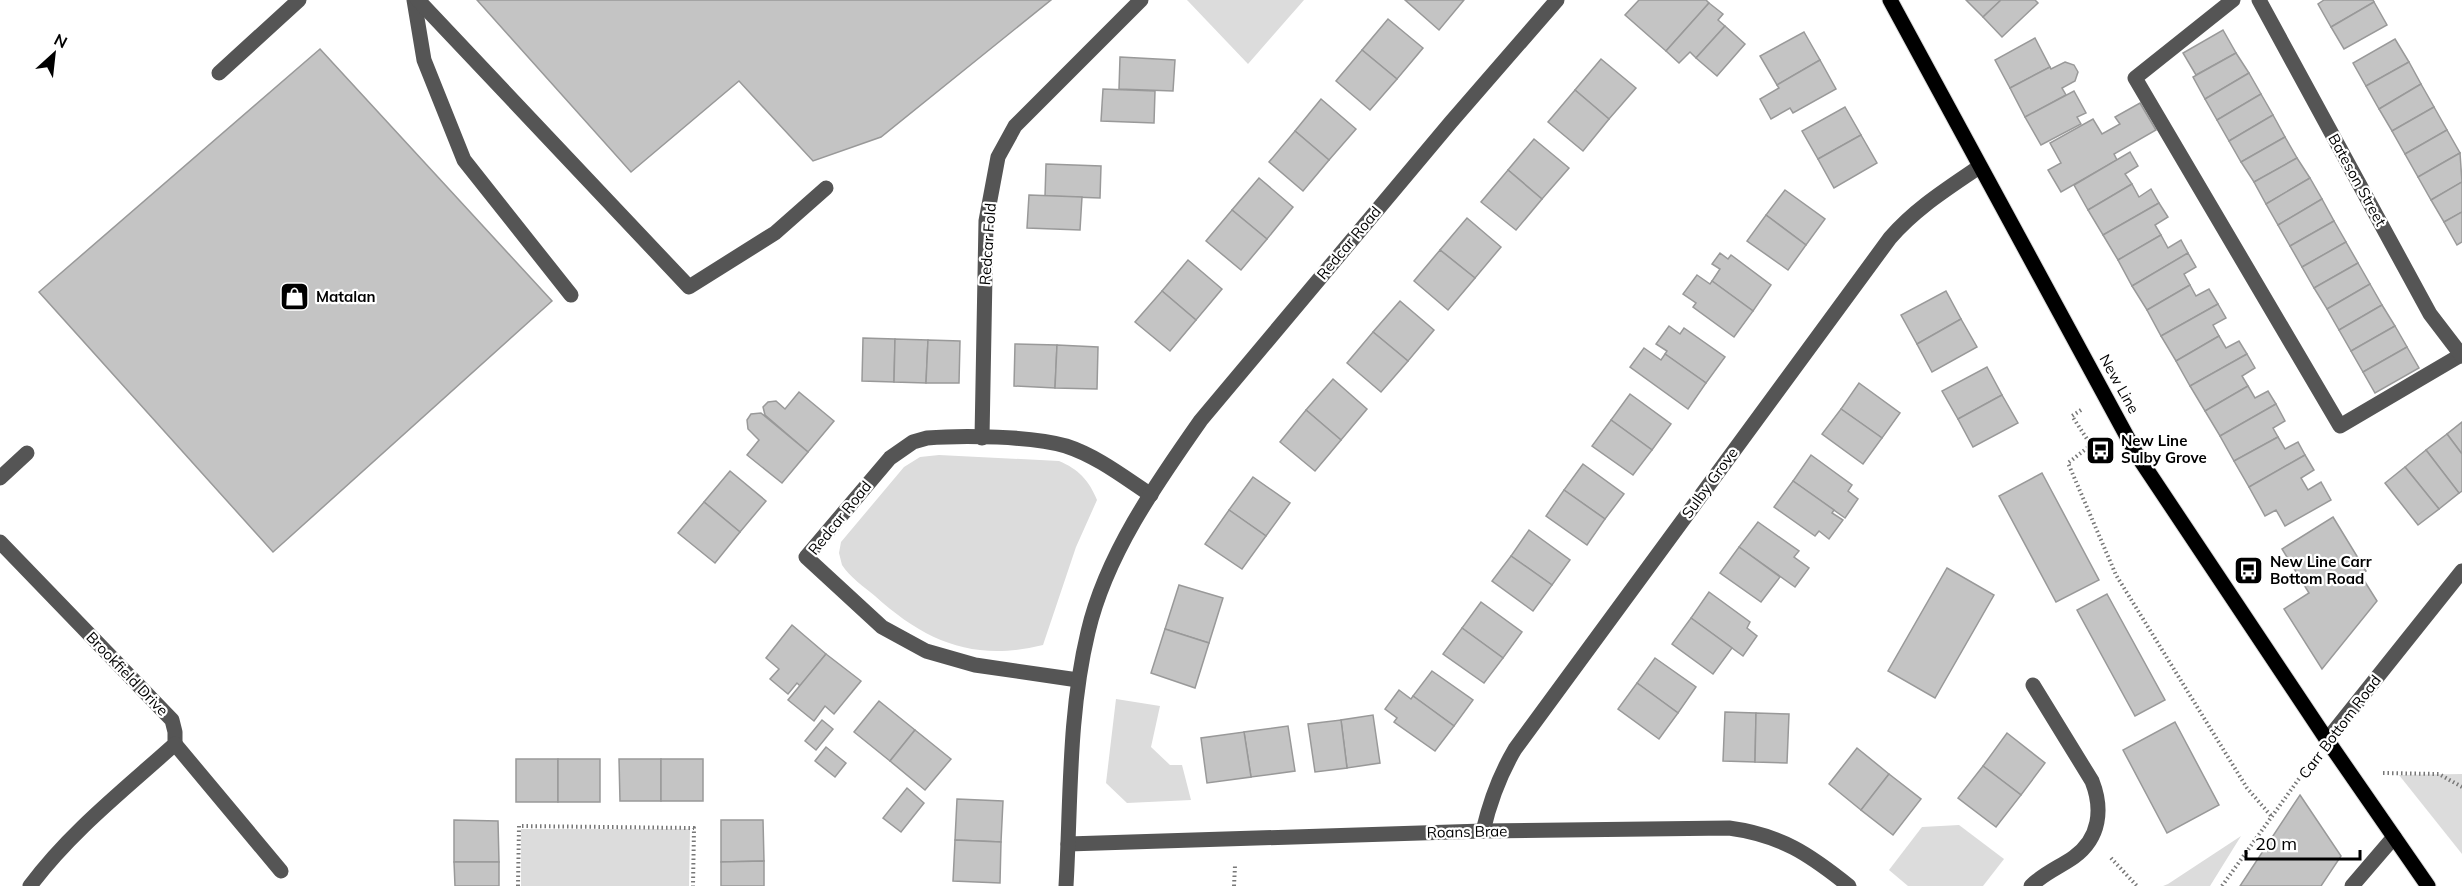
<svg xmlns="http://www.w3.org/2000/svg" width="2462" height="886" font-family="Mulish,sans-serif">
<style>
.green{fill:#dcdcdc}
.building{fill:#c4c4c4;stroke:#999;stroke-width:1.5}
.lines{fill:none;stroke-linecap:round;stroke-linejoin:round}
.major-casing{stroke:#dbdbdb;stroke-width:17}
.path{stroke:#777;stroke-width:4;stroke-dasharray:1.5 3;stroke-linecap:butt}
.minor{stroke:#555;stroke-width:15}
.major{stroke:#000;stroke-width:15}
.labels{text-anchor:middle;stroke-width:4.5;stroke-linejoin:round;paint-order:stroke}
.street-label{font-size:15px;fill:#000;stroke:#fff}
.poi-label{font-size:15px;font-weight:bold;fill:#000;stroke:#fff;text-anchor:start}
</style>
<rect width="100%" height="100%" fill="#fff"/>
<g class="green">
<polygon points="1187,0 1304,0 1248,64"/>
<path d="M939,455L1059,461C1078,469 1089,480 1097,500L1076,547L1043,645C974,662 926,642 875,596C864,587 850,577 842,565L839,553L841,542L904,467L920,457Z"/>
<polygon points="1116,699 1160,706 1151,747 1170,765 1182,765 1191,800 1127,803 1106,783"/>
<polygon points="2462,774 2462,854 2399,775"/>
<polygon points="1959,825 2004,859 1983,886 1908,886 1889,870 1922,827"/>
<polygon points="521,829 690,829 689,886 521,886"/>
<polygon points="2241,836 2210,886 2163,886 2168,884"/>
</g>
<g class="building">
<polygon points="477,0 1051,0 881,137 813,161 739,81 631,172"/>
<polygon points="1405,0 1464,0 1439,30"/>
<polygon points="1639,0 1706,0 1709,3 1666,51 1625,15"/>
<polygon points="1966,0 2001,0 1983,17"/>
<polygon points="2001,0 2035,0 2038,3 2002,37 1983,17"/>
<polygon points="2324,0 2373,0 2374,2 2331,27 2318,4"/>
<polygon points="2374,2 2387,25 2344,49 2331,27"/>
<polygon points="1709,3 1723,14 1718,20 1725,26 1696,58 1690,52 1679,63 1666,51"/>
<polygon points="1388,19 1423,48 1397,79 1362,50"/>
<polygon points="1725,26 1745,44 1717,76 1696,58"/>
<polygon points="2223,30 2236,53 2196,75 2183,53"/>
<polygon points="1804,32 1820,60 1777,85 1760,56"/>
<polygon points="2035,38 2050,67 2010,88 1995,60"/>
<polygon points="2395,39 2409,62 2366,86 2353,63"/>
<polygon points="320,49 552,301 273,552 39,292"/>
<polygon points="1362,50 1397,79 1370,110 1336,81"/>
<polygon points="2236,53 2249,73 2205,99 2193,77"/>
<polygon points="1120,57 1175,60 1173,91 1119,89"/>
<polygon points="1601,59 1636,88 1609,119 1575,90"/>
<polygon points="1820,60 1836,89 1793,113 1790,108 1771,119 1760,99 1779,88 1777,85"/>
<polygon points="2065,62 2074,65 2078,72 2075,81 2062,88 2066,95 2025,117 2010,88 2050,67 2051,69"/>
<polygon points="2409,62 2421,84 2379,109 2366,86"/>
<polygon points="2249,73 2261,94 2217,120 2205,99"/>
<polygon points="2421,84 2434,107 2392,131 2379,109"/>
<polygon points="1103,89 1155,91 1154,123 1101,121"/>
<polygon points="1575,90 1609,119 1583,151 1548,122"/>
<polygon points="2074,91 2086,113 2077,117 2081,124 2041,145 2025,117"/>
<polygon points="2261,94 2273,115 2229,141 2217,120"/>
<polygon points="1321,99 1356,129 1329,160 1295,131"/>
<polygon points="2140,103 2156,130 2114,154 2117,160 2061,192 2048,170 2061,163 2050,143 2093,119 2102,134 2120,124 2115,117"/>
<polygon points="1845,107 1861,135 1818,159 1802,131"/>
<polygon points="2434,107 2447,130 2405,154 2392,131"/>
<polygon points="2273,115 2285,137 2241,162 2229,141"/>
<polygon points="2447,130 2460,153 2418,177 2405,154"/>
<polygon points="1295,131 1329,160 1303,191 1269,162"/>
<polygon points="1861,135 1877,163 1834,188 1818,159"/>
<polygon points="2285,137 2297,158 2254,182 2241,162"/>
<polygon points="1534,139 1569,168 1542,199 1508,170"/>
<polygon points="2130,152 2138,166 2125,174 2132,184 2088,210 2074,185"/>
<polygon points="2460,153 2462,182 2431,200 2418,177"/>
<polygon points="2297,158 2310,178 2266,204 2254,182"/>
<polygon points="1046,164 1101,166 1100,198 1045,196"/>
<polygon points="1508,170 1542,199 1516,230 1481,202"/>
<polygon points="1259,178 1293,207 1267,239 1232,210"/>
<polygon points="2310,178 2322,199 2278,225 2266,204"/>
<polygon points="2462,182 2462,212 2444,222 2431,200"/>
<polygon points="2132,184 2139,197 2151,189 2159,203 2103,235 2088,210"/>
<polygon points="1785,190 1825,219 1806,245 1766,215"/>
<polygon points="1029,195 1082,197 1080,230 1027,228"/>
<polygon points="2322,199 2334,221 2290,246 2278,225"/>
<polygon points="2159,203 2168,217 2155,225 2161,235 2118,260 2103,235"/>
<polygon points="1232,210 1267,239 1241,270 1206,241"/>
<polygon points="2462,212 2462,242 2457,245 2444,222"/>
<polygon points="1766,215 1806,245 1788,270 1747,241"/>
<polygon points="1467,218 1501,247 1475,278 1440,250"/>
<polygon points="2334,221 2346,242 2302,267 2290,246"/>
<polygon points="2161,235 2168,248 2181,240 2188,253 2132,286 2118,260"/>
<polygon points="2346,242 2358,263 2314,288 2302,267"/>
<polygon points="1440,250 1475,278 1448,310 1414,281"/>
<polygon points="1720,253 1728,259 1731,255 1771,285 1753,311 1712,281 1720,269 1712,264"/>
<polygon points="2188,253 2196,267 2184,274 2190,285 2147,310 2132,286"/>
<polygon points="1188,260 1222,289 1196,320 1162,291"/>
<polygon points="2358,263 2370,284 2327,309 2314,288"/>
<polygon points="1697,275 1710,284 1712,281 1753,311 1734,337 1693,307 1696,303 1683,294"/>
<polygon points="2370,284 2382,305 2339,330 2327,309"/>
<polygon points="2190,285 2196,296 2209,289 2218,304 2161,336 2147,310"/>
<polygon points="1162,291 1196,320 1170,351 1135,322"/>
<polygon points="1946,291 1961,319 1917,344 1901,315"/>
<polygon points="1400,301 1434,330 1408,361 1373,332"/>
<polygon points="2218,304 2226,318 2213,325 2219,336 2176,361 2161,336"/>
<polygon points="2382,305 2395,326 2351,351 2339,330"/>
<polygon points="1961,319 1977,347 1932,372 1917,344"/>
<polygon points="1669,326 1680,334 1684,328 1725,357 1706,383 1665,354 1667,351 1656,344"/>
<polygon points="2395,326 2407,347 2363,372 2351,351"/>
<polygon points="1373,332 1408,361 1381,392 1347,363"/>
<polygon points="2219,336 2226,348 2239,341 2247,354 2190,386 2176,361"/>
<polygon points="863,338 895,339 894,382 862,381"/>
<polygon points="895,339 928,340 926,383 894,382"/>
<polygon points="928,340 960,341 959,383 926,383"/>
<polygon points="1015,344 1057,345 1055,388 1014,386"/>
<polygon points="1057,345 1098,347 1097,389 1055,388"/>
<polygon points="2407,347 2419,368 2375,393 2363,372"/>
<polygon points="1644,348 1661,360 1665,354 1706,383 1688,409 1630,367"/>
<polygon points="2247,354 2255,368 2242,376 2248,386 2205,411 2190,386"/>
<polygon points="1987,367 2002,395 1958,419 1942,391"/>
<polygon points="1333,379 1367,409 1341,440 1306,410"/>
<polygon points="1859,383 1900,413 1882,438 1841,409"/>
<polygon points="2248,386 2255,398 2268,391 2276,404 2220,436 2205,411"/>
<polygon points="799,392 834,421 808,452 765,415 763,407 768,402 776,401 785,409"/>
<polygon points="1630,394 1671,424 1652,450 1611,420"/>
<polygon points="2002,395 2018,423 1973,447 1958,419"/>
<polygon points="2276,404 2285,421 2273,428 2278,437 2234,461 2220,436"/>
<polygon points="1841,409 1882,438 1863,464 1822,434"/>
<polygon points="1306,410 1341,440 1315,471 1280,442"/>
<polygon points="761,413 808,452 782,483 747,455 759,440 748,429 747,420 751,414"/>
<polygon points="1611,420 1652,450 1633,475 1592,446"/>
<polygon points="2462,422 2462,454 2447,434"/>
<polygon points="2447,434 2462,454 2462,491 2459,493 2426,450"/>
<polygon points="2278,437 2285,449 2298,442 2305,455 2249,487 2234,461"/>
<polygon points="2426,450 2459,493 2439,509 2405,467"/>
<polygon points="1811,455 1852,485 1848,491 1858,499 1845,518 1793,481"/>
<polygon points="2305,455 2314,470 2301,478 2308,490 2321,482 2331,500 2285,526 2276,510 2265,516 2249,487"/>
<polygon points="1583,464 1624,494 1605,519 1564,490"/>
<polygon points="2405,467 2439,509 2418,525 2385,483"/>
<polygon points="730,471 766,501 740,532 704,502"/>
<polygon points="2042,473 2099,580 2056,602 1999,496"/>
<polygon points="1253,477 1290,503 1266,536 1229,510"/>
<polygon points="1793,481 1834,510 1832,513 1843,520 1829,539 1819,531 1815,536 1774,507"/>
<polygon points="1564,490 1605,519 1587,545 1546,516"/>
<polygon points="704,502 740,532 715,563 678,533"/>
<polygon points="1229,510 1266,536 1242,569 1205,544"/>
<polygon points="2333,517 2366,571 2360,574 2377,601 2322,669 2284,609 2309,593 2282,549"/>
<polygon points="1758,522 1799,551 1794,557 1809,568 1795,587 1739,547"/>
<polygon points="1529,530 1570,560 1552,585 1511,556"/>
<polygon points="1739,547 1780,577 1761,602 1720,573"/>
<polygon points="1511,556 1552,585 1533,611 1492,581"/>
<polygon points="1947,568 1994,595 1935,698 1888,671"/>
<polygon points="1179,585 1223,598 1209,643 1165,629"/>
<polygon points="1709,592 1750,622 1747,628 1757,636 1743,656 1691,618"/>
<polygon points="2107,594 2165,700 2135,716 2077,610"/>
<polygon points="1481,602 1522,632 1503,658 1462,628"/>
<polygon points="1691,618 1732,648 1713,674 1672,644"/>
<polygon points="792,625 826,654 800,686 797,683 788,694 770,679 779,669 766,658"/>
<polygon points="1462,628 1503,658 1484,683 1443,654"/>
<polygon points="1165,629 1209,643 1195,688 1151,673"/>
<polygon points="826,654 861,681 834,714 825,706 814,721 788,700"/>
<polygon points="1655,658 1696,687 1678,713 1637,683"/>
<polygon points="1432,671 1473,700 1454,726 1413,696"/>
<polygon points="1637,683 1678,713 1659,739 1618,709"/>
<polygon points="1399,690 1411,699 1413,696 1454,726 1435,751 1394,722 1397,718 1385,709"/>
<polygon points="879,701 915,730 890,761 854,732"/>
<polygon points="1725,712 1756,713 1755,762 1723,761"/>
<polygon points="1756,713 1789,714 1787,763 1755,762"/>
<polygon points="1373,715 1380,763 1347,768 1341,720"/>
<polygon points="822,720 833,729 816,750 805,741"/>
<polygon points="1341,720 1347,768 1315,772 1308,724"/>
<polygon points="2175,722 2219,805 2167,833 2123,750"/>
<polygon points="1288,726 1295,771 1251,777 1244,732"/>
<polygon points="915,730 951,759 925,790 890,761"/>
<polygon points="1244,732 1251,777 1207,783 1201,738"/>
<polygon points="2007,733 2045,763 2021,795 1983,766"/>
<polygon points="826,747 846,763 835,777 815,761"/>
<polygon points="1857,748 1889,774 1861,810 1829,784"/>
<rect x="516" y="759" width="42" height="43"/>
<rect x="558" y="759" width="42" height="43"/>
<polygon points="619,759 661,759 661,801 620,801"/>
<rect x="661" y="759" width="42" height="42"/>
<polygon points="1983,766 2021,795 1996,827 1958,798"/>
<polygon points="1889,774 1921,799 1893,835 1861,810"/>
<polygon points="907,788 924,803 901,832 883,818"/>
<polygon points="2300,795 2341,856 2321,886 2240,886"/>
<polygon points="957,799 1003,801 1001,842 955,840"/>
<polygon points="454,820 498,821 499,862 454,862"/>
<polygon points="721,820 763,820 764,861 721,862"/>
<polygon points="955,840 1001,842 1000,883 953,881"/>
<polygon points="764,861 764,886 721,886 721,862"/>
<polygon points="454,862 499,862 499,886 455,886"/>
</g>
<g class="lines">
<defs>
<polyline id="major" points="1890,0 2137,455 2327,740 2428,886"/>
</defs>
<use href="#major" class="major-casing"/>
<g class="path">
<polyline points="2081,410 2072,416 2091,445 2068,463 2116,575 2247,788 2272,817"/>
<polyline points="2383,773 2439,774 2462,787"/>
<polyline points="2111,858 2137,886"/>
<polyline points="518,886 519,826 694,828 693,886"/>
<polyline points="1234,886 1235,866"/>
<polyline points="2222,886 2311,762"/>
</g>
<g class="minor">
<polyline points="414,0 424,60 464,160 571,295"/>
<polyline points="418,0 689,287 775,233 826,188"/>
<polyline points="2233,0 2135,78 2340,426 2461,355"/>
<polyline points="2259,0 2430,314 2462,356"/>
<polyline points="219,73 299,0"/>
<polyline points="982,438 986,221 998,157 1015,126 1141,0"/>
<polyline points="0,478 27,453"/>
<path d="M0,542L172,720L175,732V744C125,789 70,832 30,886"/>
<path d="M1078,680L975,665L926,651L882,627L806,557L890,458L913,442L927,438C963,435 1032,436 1066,446C1097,456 1125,478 1151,495"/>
<polyline points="2327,740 2462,571"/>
<polyline points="175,744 281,871"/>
<path d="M1483,831C1490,801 1499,776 1515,749L1890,238C1916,208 1947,189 1979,167"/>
<path d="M1068,844L1483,831L1729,828C1781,835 1809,854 1849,886"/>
<path d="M1066,886C1071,801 1068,715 1088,632C1106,555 1156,484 1201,420L1451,122L1557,0"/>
<path d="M2031,886C2044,873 2060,867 2074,857C2100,838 2103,809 2092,781L2033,685"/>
<polyline points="2352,886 2394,837"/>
</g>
<use href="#major" class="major"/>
</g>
<defs>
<symbol id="shop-square" viewBox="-11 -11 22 22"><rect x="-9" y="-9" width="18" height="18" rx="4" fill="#000" stroke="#fff"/><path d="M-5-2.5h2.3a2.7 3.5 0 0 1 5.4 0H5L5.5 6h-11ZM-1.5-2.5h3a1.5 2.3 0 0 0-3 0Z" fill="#fff"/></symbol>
<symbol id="bus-square" viewBox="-11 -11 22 22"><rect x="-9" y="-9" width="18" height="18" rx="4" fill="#000" stroke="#fff"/><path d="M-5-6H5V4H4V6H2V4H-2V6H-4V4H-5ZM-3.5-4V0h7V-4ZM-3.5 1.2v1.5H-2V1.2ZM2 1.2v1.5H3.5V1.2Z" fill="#fff"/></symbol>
</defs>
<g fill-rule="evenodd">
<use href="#shop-square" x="278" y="280" width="33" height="33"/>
<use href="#bus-square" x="2084" y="434" width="33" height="33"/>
<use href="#bus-square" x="2232" y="554" width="33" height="33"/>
</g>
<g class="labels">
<g class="street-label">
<text transform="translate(2357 180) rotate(61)" y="5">Bateson Street</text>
<text transform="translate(1349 243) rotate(-50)" y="5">Redcar Road</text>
<text transform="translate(988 244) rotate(-86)" y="5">Redcar Fold</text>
<text transform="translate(2119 384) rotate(61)" y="5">New Line</text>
<text transform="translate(1710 483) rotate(-54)" y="5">Sulby Grove</text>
<text transform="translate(840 518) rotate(-51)" y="5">Redcar Road</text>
<text transform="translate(127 674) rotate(46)" y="5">Brookfield Drive</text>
<text transform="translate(2340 727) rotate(-53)" y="5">Carr Bottom Road</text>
<text transform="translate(1467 832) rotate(-1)" y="5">Roans Brae</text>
</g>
<g class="poi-label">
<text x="316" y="302">Matalan</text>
<text x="2121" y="446">New Line<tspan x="2121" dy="17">Sulby Grove</tspan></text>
<text x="2270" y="567">New Line Carr<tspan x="2270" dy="17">Bottom Road</tspan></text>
</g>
</g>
<g transform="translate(54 54) rotate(27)" stroke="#ffffff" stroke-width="4.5" paint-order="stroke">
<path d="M0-4.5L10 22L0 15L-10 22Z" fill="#000000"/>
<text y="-9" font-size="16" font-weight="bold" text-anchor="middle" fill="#000000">N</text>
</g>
<path d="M2246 850v9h114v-9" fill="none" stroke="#000000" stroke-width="3"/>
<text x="2255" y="850" font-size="18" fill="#000000" stroke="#ffffff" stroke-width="4.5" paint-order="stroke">20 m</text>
</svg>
